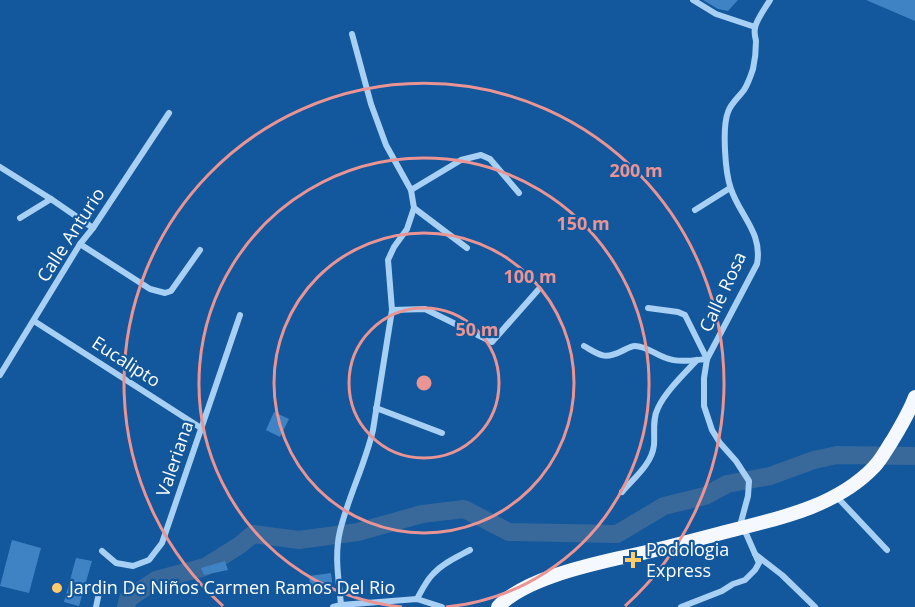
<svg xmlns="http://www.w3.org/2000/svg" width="915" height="607" font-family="'Open Sans',sans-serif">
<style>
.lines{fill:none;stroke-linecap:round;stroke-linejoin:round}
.river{stroke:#38699a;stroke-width:18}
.building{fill:#4083c5}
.minor{stroke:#a8cff4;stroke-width:6}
.primary{stroke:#f5f9ff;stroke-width:14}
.ring{fill:none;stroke:#ea9494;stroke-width:3}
.poi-dot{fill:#ffcb6b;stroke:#13579c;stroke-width:2}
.labels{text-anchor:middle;stroke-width:4.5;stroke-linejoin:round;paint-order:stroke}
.street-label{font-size:18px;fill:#fff;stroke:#13579c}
.poi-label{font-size:18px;fill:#fff;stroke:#13579c;text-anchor:start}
.centre{fill:#ea9494;stroke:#13579c;stroke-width:3}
.ring-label{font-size:18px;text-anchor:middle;font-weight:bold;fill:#ea9494;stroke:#13579c;stroke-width:4.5;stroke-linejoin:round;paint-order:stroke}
</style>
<rect width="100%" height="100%" fill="#13579c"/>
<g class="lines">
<polyline class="river" points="126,607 128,599 156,580 205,567 240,545 253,534 299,540 358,532 422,514 464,509 509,532 617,534 664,506 705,496 727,484 770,476 814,460 837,455 915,456"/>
</g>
<g class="building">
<polygon points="703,0 738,0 728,11 718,9"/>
<polygon points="866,0 915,0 915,21"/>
<polygon points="274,412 289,419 280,437 266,430"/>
<polygon points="12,540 41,548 29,593 0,586"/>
<polygon points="76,558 92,561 79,606 64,602"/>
<polygon points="225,561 228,570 204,575 201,568"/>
<polygon points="331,573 333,589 311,592 309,576"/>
</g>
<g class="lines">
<g class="minor">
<polyline points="693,0 716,14 755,27"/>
<polyline points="0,167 51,199 93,228"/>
<polyline points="411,190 461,160 481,155 490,159 519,193"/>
<polyline points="414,208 467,248"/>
<polyline points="695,210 730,188"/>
<polyline points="20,218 51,199"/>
<polyline points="80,244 150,289 165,293 171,291 200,250"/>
<polyline points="648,308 678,312 685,315 707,359"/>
<polyline points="392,310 425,309 492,342 538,290"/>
<polyline points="34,321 201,428"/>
<path d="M584,346C600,355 604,360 622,351C626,349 631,346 635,346C646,346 656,355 666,358C678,363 695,360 707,359"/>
<polyline points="0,375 80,244 93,228 169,113"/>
<polyline points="376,408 442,433"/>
<path d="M622,492C634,478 652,464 654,445C655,433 652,419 658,408C666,391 684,374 697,360"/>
<polyline points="836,496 887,550"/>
<polyline points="102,551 116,563 133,566 149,560 162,543 240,315"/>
<polyline points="755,554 782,575 815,607"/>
<path d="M417,599C422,590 426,581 433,574C443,563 457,557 470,550"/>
<path d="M341,605C339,581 334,556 340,531C348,497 365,465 373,430L392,310L388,260L394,247L407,229L414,208L411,190L386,145L371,104L352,34"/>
<polyline points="96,607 101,583"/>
<polyline points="333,607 341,605 417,599 442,607"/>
<path d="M681,607L722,591L733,584L745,580L755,570L759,563L741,522L748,496L749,481L736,461L720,443L712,430L704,406V378L707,359L757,264C763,233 740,216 731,189C725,173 722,127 728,112C731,103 739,97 744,90C748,84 751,75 753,69C755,60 756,51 756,41C755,37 754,32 755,28C756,20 766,7 770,0"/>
</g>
<path class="primary" d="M498,607C523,580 584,566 619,558C655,551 690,541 725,532C777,519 836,507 874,467C881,460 886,450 892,441C901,426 909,413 915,397"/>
</g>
<g class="ring">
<circle cx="424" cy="383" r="75"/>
<circle cx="424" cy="383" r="150"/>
<path d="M402 607A225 225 0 1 1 446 607"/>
<path d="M223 606A300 300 0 1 1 625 606"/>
</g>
<g class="poi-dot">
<path d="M630 551h6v6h6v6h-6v6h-6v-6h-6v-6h6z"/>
<circle cx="57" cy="588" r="6"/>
</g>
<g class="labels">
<g class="street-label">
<text transform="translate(71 235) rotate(-57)" y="6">Calle Anturio</text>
<text transform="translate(723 292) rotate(-65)" y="6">Calle Rosa</text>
<text transform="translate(126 362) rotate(33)" y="6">Eucalipto</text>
<text transform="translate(175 459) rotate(-71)" y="6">Valeriana</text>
</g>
<g class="poi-label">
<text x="646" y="556">Podologia<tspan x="646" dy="21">Express</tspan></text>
<text x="69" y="594">Jardin De Niños Carmen Ramos Del Rio</text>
</g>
</g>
<circle cx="424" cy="383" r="9" class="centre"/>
<g class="ring-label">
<text x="636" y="177">200 m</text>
<text x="583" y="230">150 m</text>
<text x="530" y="283">100 m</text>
<text x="477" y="336">50 m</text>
</g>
</svg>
